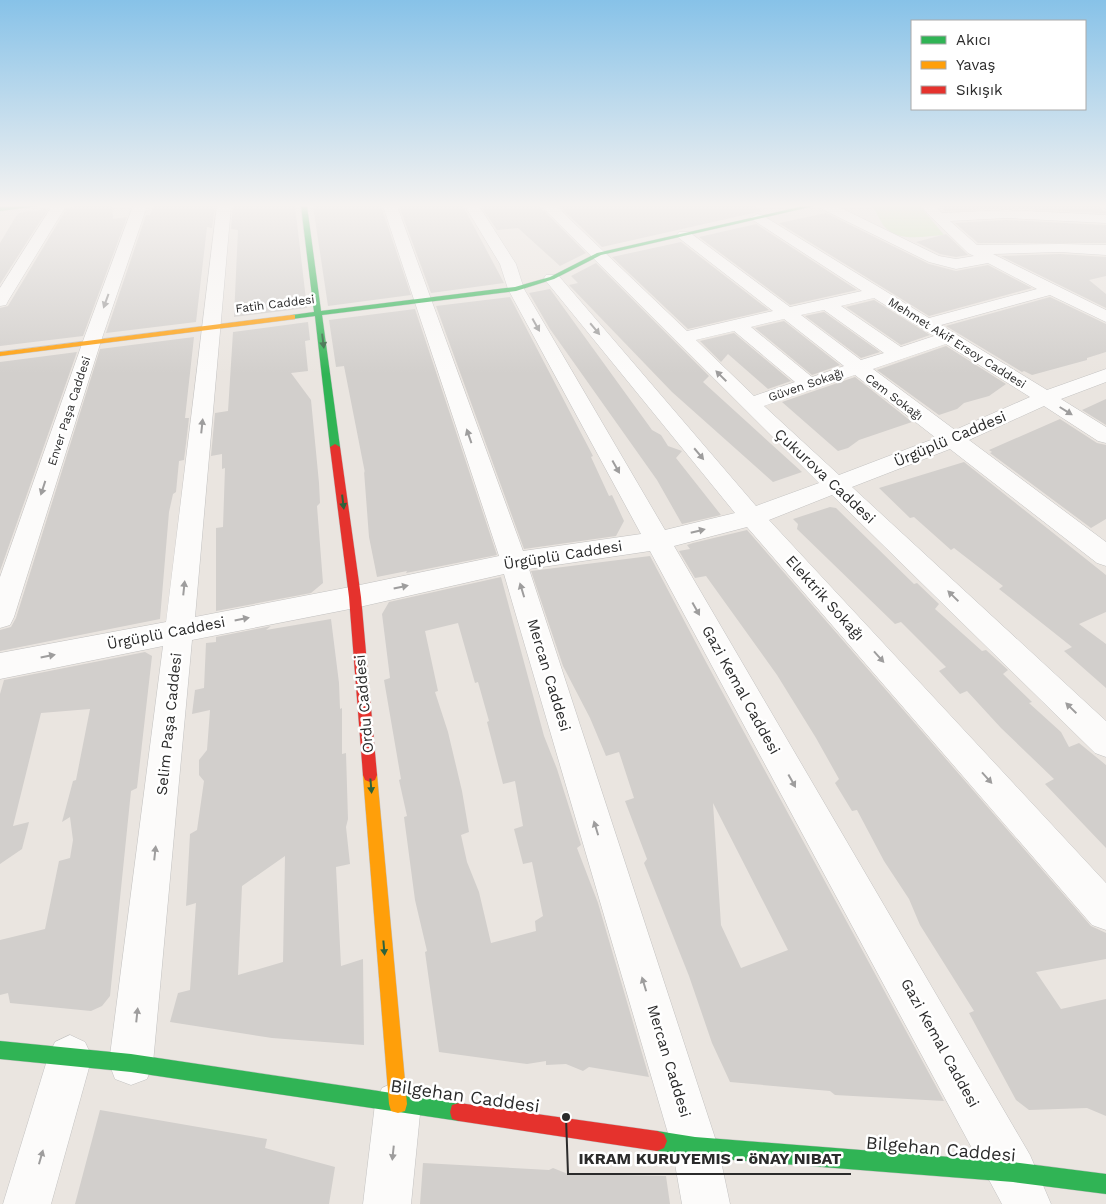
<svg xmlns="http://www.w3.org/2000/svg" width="1106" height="1204" font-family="'Work Sans',sans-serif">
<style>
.green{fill:#cde4ba}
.building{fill:#d2cfcc;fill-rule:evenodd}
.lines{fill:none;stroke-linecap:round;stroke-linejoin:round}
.street-casing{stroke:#c3c2c1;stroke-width:1}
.fast-casing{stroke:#c3c2c1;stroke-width:1}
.slow-casing{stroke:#c3c2c1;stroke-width:1}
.jam-casing{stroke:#c3c2c1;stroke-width:1}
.street{fill:#fcfbfa;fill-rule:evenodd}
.fast{fill:#30b455;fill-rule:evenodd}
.slow{fill:#ff9f0a;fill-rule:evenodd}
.jam{fill:#e5322d;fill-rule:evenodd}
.oneway{fill:#9e9d9d}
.oneway2{fill:#2d623c}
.labels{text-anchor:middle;stroke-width:5;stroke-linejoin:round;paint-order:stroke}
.far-street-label{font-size:12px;fill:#2b2b2b;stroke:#fff}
.street-label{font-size:15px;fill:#2b2b2b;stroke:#fff}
.near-street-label{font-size:18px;fill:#2b2b2b;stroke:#fff}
.leader{fill:none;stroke:#2b2b2b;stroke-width:2}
.callout-dot{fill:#2b2b2b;stroke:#fff;stroke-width:2}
.callout-label{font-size:16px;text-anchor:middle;font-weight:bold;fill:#2b2b2b;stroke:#fff;stroke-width:5;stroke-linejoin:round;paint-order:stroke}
</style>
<rect width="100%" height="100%" fill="#eae5e0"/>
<path class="green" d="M872,206H920L944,235C925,236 898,243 884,226C879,220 877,212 872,206Z"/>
<g class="building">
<polygon points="73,206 112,206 113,219 127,217 83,336 0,346 0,308 8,306 67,208"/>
<polygon points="153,206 215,206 212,228 207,227 196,322 106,333 146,215 150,215"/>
<polygon points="233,206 295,206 307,308 234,317 238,230 231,229"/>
<polygon points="313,206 381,206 411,295 328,306"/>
<polygon points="399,206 463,206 504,283 431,293"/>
<polygon points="481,206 539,206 586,253 560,266 518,228 497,230"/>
<polygon points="559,206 754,206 762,211 602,247"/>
<polygon points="940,206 1099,206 1106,213 1006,208 945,211"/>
<polygon points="48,209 0,284 0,243 18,213"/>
<polygon points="826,213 929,264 956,271 988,265 1032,288 929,316 774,220 779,223"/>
<polygon points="1006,220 1106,225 1106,243 978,243 955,223"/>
<polygon points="756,224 857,290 790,305 699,237"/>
<polygon points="946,234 968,255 956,257 940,254 916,242"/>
<polygon points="681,242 769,310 688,329 612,257"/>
<polygon points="1060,254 1106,257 1106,276 1089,280 1106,294 1106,308 1001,256"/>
<polygon points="596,263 709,376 703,382 802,472 773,482 672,392 569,285 578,283 571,276"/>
<polygon points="550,289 652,430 661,435 668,446 682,451 676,458 721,515 682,524 657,480 550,329 529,293"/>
<polygon points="510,297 593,456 591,457 609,496 612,495 624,521 616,536 524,549 436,306"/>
<polygon points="1050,297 1106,324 1106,352 1087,358 1087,360 1032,375 1024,371 1022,372 946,326"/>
<polygon points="874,300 930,335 901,345 846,307"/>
<polygon points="415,309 497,555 406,573 407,571 377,577 369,537 364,471 365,473 344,366 336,367 329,320"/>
<polygon points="824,312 880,352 861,358 805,316"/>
<polygon points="784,321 840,365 812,375 755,328"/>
<polygon points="308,322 310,340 305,341 308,371 291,373 311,400 319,483 320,503 317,506 323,583 311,593 216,611 216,528 223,527 225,468 222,469 222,454 211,456 215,413 228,411 233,332"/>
<polygon points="734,333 791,381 768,389 728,354 721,362 700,341"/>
<polygon points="194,337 185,418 189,418 184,460 179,461 176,492 173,494 169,512 160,619 0,651 0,630 11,627 16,618 100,349"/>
<polygon points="946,346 1006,384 989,396 964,403 957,409 939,415 877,370"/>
<polygon points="77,352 0,571 0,362"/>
<polygon points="855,377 912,422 859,440 848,448 838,451 782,402"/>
<polygon points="1106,399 1106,425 1082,410"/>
<polygon points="1060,419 1097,443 1106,445 1106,519 1091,528 990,453 992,452 989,450"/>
<polygon points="964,462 1106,575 1106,612 1079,624 1106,644 1106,688 1064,651 1072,647 999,589 1003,586 954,548 951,550 914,517 910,518 879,488"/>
<polygon points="830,507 836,508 914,584 917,583 939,604 935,609 982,651 986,650 1008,670 1003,674 1032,702 1029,703 1061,732 1069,747 1079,743 1106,765 1106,848 1045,784 1054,779 1001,728 967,691 960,694 939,671 946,667 901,622 895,624 797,529 798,524 793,519"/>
<polygon points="747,530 1091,926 1106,933 1106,959 1036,972 1061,1009 1106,999 1106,1116 1087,1108 1029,1110 1016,1100 969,1013 974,1011 920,925 909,899 884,861 857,810 852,811 835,783 839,779 816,738 777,675 706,576 695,578 679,551 690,549 687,545 693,543"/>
<path d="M650,556L706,662L944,1101L835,1095L830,1091L730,1082L712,1043L689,976L644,863L647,859L625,801L634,798L619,752L606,756L590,718L563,666L531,571ZM713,803L788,950L741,968L721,925Z"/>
<path d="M501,577L544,736L557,769L581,845L577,848L598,903L649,1077L589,1067L583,1071L566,1064L546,1065V1061L527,1064L439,1052L425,952L427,951L415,900L404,817L407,816L399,780L401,779L384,680L390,678L382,614L389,602ZM458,623L475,683L478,682L489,721L487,722L503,784L515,781L523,826L514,829L523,864L532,862L543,916L535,921L536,931L491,943L479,892L467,862L461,835L469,832L462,791L448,732L435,692L438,691L425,631Z"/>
<path d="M331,619L339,683L340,709L342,708V754L346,753L348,819L346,827L350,864L336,867L341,966L363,959L364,1045L272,1038L170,1022L178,993L190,990L196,903L186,906L190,834L197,830L204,781L199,775V760L207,750L210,710L192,714L195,690L204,688L206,643L216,642V637L271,626L266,630ZM285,856L283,962L238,975L242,886Z"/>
<polygon points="145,652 152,656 137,788 131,791 110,996 102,1006 91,1011 10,1003 8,993 0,995 0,940 45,929 59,861 70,858 73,840 70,817 62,822 73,781 76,780 90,709 41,713 13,826 29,822 22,849 0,864 0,694 4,680"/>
<polygon points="100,1110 267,1139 265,1148 335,1167 329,1204 75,1204"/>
<polygon points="423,1163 549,1170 553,1168 568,1174 666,1176 670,1204 420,1204"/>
</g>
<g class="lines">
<defs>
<g id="street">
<polygon points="52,206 66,206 8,301 6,305 0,306 0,288"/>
<polygon points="133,206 147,206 101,341 14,617 10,625 0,628 0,577 83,341"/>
<path d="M217,206H231L195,617L355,586L499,556L383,206H397L523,551L641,534L508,289L500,264L465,206H479L516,264L524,289L665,530L735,513L546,281L544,278L546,275H558L756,506L819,483L541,206H556L687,331L773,311L679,238L677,235L679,232H689L790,307L862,291L750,218L757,214L762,215L929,318L1037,289L988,263L956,269L929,262L822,209L820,206H837L939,256L956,259L974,256L968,253L920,206H935L942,213L1006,210L1106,215V223L1006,218L950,221L977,245L1060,244L1106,245V255L1060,252L993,254L1106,310V322L1050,295L941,325L1047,390L1106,369V382L1061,399L1106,427V443L1098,441L1044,406L969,440L1106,542V566L1097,563L950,449L852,487L1106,721V757L1095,753L832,495L769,520L1106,883V930L1092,925L747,527L674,546L1030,1155L1051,1204H1002L650,551L529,569L718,1147L730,1204H682L672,1147L504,574L355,608L192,640L153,1063L147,1079L131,1085L115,1079L109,1063L163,646L0,679V653L166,622ZM874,298L934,336L901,347L841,306ZM824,310L884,353L861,360L801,315ZM784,319L844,366L812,377L751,327ZM734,331L795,382L754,396L696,340ZM946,344L1030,397L955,430L873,369ZM855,375L936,438L839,475L764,406Z"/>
<polygon points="70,1035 85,1042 92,1057 51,1204 3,1204 48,1057 55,1042"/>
<polygon points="398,1081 414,1088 421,1104 411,1204 363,1204 375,1104 382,1088"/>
</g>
<g id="fast">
<polygon points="17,206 38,206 0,211 0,207"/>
<polygon points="301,206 307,206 321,311 515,287 550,277 597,253 804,206 814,206 601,255 554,279 516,291 322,315 340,447 335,450 330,447 315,316 292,319 288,317 292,315 314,312"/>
<polygon points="0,1041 131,1054 459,1103 466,1105 468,1112 466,1119 459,1121 131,1072 0,1059"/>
<polygon points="657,1131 695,1137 1013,1162 1106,1174 1106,1194 1013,1182 695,1157 657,1151 650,1148 647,1141 650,1134"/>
</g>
<g id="slow">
<polygon points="292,315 295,315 295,319 0,356 0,352"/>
<polygon points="370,768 375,770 377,775 407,1104 405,1111 398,1113 391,1111 389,1104 363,775 365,770"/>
</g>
<g id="jam">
<polygon points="335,444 340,447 361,597 377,775 375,780 370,782 365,780 363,775 349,597 330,447"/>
<polygon points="459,1103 657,1131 664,1134 667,1141 664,1148 657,1151 459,1121 452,1119 450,1112 452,1105"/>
</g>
</defs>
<use href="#street" class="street-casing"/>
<use href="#fast" class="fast-casing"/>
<use href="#slow" class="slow-casing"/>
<use href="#jam" class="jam-casing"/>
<use href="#street" class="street"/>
<use href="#fast" class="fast"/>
<use href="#slow" class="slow"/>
<use href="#jam" class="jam"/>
</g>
<defs><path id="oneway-solid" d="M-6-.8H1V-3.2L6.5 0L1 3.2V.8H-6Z" transform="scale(1.25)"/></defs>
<g class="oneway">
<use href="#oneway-solid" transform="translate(106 301) rotate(110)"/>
<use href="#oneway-solid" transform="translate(536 325) rotate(61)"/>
<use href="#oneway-solid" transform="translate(595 329) rotate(50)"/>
<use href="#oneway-solid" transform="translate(721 376) rotate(-135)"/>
<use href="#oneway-solid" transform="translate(1066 411) rotate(32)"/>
<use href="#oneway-solid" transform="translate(202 426) rotate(-84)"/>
<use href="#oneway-solid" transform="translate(469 436) rotate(-109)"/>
<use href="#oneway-solid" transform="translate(699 454) rotate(50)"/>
<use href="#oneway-solid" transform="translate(616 467) rotate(61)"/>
<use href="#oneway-solid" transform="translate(43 488) rotate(108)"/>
<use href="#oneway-solid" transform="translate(698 531) rotate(-14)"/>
<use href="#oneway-solid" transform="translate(401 587) rotate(-12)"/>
<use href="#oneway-solid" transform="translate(184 588) rotate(-84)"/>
<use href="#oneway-solid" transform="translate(522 590) rotate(-107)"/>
<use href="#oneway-solid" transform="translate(953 596) rotate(-136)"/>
<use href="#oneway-solid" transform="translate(696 609) rotate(61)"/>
<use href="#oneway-solid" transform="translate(242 619) rotate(-11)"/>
<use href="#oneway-solid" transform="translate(48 656) rotate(-11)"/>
<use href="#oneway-solid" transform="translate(879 657) rotate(48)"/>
<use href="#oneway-solid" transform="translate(1071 708) rotate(-136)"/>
<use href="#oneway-solid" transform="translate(987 778) rotate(48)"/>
<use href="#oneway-solid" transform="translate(792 781) rotate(61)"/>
<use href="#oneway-solid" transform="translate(596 828) rotate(-107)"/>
<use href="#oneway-solid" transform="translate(155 853) rotate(-84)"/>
<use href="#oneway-solid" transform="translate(644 984) rotate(-107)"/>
<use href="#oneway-solid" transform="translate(137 1015) rotate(-84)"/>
<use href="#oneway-solid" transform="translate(393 1153) rotate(96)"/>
<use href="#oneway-solid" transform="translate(41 1157) rotate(-74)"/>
</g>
<g class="oneway2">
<use href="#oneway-solid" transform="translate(323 341) rotate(83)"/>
<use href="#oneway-solid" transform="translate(343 502) rotate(83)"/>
<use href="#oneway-solid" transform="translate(371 786) rotate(85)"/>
<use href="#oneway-solid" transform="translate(384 948) rotate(85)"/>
</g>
<linearGradient id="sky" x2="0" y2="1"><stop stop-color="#87c2e8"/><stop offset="0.55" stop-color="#f6f3f1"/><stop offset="1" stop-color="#f6f3f1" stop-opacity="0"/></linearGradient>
<rect width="1106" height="374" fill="url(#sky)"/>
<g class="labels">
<g class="far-street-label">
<text transform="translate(275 304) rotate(-7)" y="4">Fatih Caddesi</text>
<text transform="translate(957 343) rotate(32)" y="4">Mehmet Akif Ersoy Caddesi</text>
<text transform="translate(806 385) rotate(-19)" y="4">Güven Sokağı</text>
<text transform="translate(894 397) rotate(37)" y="4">Cem Sokağı</text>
<text transform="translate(69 411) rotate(-72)" y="4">Enver Paşa Caddesi</text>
</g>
<g class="street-label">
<text transform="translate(950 439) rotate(-23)" y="5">Ürgüplü Caddesi</text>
<text transform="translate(825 476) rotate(43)" y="5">Çukurova Caddesi</text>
<text transform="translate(563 555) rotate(-9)" y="5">Ürgüplü Caddesi</text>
<text transform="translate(825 598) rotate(48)" y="5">Elektrik Sokağı</text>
<text transform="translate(166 633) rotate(-11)" y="5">Ürgüplü Caddesi</text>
<text transform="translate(549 675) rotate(73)" y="5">Mercan Caddesi</text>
<text transform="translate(741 690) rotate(61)" y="5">Gazi Kemal Caddesi</text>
<text transform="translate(364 704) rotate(-95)" y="5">Ordu Caddesi</text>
<text transform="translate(169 724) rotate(-84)" y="5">Selim Paşa Caddesi</text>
<text transform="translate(940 1043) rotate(61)" y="5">Gazi Kemal Caddesi</text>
<text transform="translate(669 1061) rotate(73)" y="5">Mercan Caddesi</text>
</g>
<g class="near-street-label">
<text transform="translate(465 1096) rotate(8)" y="6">Bilgehan Caddesi</text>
<text transform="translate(941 1149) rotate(5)" y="6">Bilgehan Caddesi</text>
</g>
</g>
<path class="leader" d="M566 1117L568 1174H851"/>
<circle class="callout-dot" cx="566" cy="1117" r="5"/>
<g class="callout-label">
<text x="710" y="1164">IKRAM KURUYEMIS - öNAY NIBAT</text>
</g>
<rect x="911" y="20" width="175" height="90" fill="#ffffff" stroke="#aaaaaa"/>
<rect x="921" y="36" width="25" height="8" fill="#30b455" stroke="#aaaaaa"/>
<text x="956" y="45" font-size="15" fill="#2b2b2b">Akıcı</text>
<rect x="921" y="61" width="25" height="8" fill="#ff9f0a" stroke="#aaaaaa"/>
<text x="956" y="70" font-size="15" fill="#2b2b2b">Yavaş</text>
<rect x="921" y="86" width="25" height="8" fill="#e5322d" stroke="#aaaaaa"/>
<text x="956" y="95" font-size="15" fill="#2b2b2b">Sıkışık</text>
</svg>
